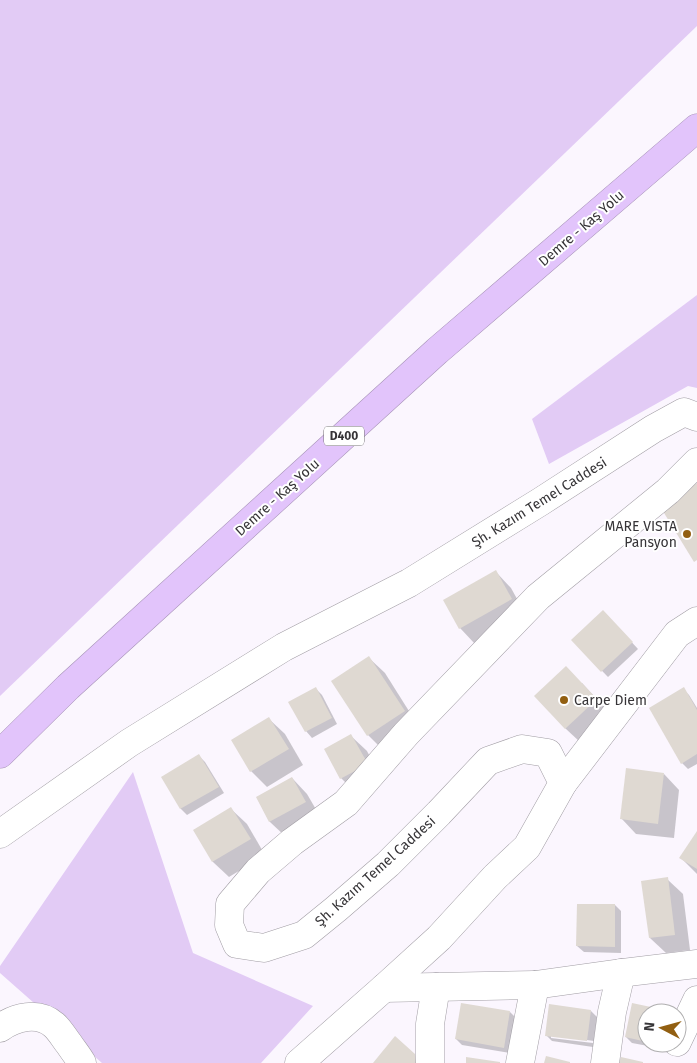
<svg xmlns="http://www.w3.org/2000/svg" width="697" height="1063" font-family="'Fira Sans',sans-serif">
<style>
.green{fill:#e2cbf5}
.shadow{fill:#0003;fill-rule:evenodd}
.building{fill:#dfd9d2}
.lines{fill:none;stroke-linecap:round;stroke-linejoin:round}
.minor-casing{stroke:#a19da4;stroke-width:29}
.highway-casing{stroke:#a692b6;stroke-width:29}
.minor{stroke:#fff;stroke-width:28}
.highway{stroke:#e2c4fb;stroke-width:28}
.poi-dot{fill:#925f11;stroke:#fff;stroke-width:2}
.labels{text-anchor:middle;stroke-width:4;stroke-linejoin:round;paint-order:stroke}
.shield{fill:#fff;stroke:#727173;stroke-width:1}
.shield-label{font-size:12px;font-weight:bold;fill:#363437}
.street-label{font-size:14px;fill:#363437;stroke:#fff}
.poi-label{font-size:14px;fill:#363437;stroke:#fff;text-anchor:end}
</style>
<rect width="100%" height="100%" fill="#fbf6fe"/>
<g class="green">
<polygon points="0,0 697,0 697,26 0,696"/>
<polygon points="697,295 697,388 688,386 549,464 532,419"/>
<polygon points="133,772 193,953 313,1006 261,1063 102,1063 0,973 0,966"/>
</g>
<g class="shadow">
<polygon points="496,572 511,588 526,615 475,644 460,628"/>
<polygon points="603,611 638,649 608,677 572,640"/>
<polygon points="369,658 385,673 419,727 384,751 368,735"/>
<polygon points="582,683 611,715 581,743 565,728"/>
<polygon points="316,689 322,695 337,724 312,738 306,731"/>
<polygon points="683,689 689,695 697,708 697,764 688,769 682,763"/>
<polygon points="269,719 285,734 303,765 267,787 251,771"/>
<polygon points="351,736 367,751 382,780 357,794 341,778 326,749"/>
<polygon points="199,756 205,762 224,793 187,815 181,809 163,778"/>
<polygon points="664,774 679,790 674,838 636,834 621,818"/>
<polygon points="292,778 307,794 321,818 286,837 270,822 257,798"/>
<polygon points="231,809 247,824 265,855 229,877 213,862 195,831"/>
<polygon points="697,833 697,874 681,858"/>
<polygon points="667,879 683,894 690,950 666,953 650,938"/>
<polygon points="615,905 621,911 621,953 584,952 577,946"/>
<polygon points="633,1004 664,1011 666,1013 647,1013 647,1043 665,1043 664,1049 632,1043 626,1037"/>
<path d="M591,1011L597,1017L593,1047L552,1041L546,1035ZM551,1035L594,1041L593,1043L551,1038Z"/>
<polygon points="510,1012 516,1018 510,1053 462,1045 456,1039"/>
</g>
<g class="building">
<polygon points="697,483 697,560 694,562 661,508"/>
<polygon points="496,570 512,599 459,629 443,600"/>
<polygon points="603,610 633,642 601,672 571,640"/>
<polygon points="369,656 405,711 367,736 331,681"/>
<polygon points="566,666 597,699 565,729 534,696"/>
<polygon points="316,687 332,718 305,732 288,702"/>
<polygon points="684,687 697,710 697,754 681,764 649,708"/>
<polygon points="269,717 289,749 250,772 231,740"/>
<polygon points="351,734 368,764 340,779 324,749"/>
<polygon points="199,754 219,787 180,809 161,777"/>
<polygon points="626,768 664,773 658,824 620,819"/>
<polygon points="292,777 306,802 269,822 256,797"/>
<polygon points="231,807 251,839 212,862 193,830"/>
<polygon points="697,831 697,869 679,858"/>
<polygon points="668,877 675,935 649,938 641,881"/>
<polygon points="577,904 615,904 615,947 576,946"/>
<polygon points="461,1003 510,1011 504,1048 455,1039"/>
<polygon points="632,1003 665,1010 664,1013 647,1013 647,1042 625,1037"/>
<polygon points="549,1004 591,1010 587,1041 545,1036"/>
<polygon points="395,1036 415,1054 416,1063 373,1063"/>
<polygon points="546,1056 570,1062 570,1063 544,1063"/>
<polygon points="466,1057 500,1062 500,1063 466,1063"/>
<polygon points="621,1057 643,1062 643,1063 619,1063"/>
</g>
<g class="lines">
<defs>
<g id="minor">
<polyline points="563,783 677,634 697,621"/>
<polyline points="0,834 129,743 284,647 409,583 540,502 653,429 684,412 697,417"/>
<polyline points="384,988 535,985 621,973 697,964"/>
<path d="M0,1028C15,1017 38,1011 54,1025C60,1030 64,1038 69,1044C73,1050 78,1056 82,1063"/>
<polyline points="677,1042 697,1000"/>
<polyline points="299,1063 384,988 439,938 495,877 527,847 563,783 548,753 522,749 488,761 439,813 388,864 336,909 304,935 264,948 237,944 229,925 230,904 258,871 292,842 346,803 406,734 538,597 668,491 697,462"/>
<polyline points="430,1063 430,1024 436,987"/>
<polyline points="520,1063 535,985"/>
<polyline points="605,1063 612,1012 621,973"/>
</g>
<polyline id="highway" points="0,754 68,687 437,351 697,128"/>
</defs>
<use href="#minor" class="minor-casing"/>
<use href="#highway" class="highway-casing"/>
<use href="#minor" class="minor"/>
<use href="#highway" class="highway"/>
</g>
<g class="poi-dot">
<circle cx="687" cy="534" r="5"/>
<circle cx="564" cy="700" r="5"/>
</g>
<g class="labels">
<rect class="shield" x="324" y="426.5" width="40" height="19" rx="4"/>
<g class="shield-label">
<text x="344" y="440">D400</text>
</g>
<g class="street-label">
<text transform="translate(581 228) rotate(-41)" y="5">Demre - Kaş Yolu</text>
<text transform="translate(277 497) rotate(-42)" y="5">Demre - Kaş Yolu</text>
<text transform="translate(539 502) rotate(-32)" y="5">Şh. Kazım Temel Caddesi</text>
<text transform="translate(375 871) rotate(-42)" y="5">Şh. Kazım Temel Caddesi</text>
</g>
<g class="poi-label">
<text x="677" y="531">MARE VISTA<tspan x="677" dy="16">Pansyon</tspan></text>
<text x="574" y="705" text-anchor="start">Carpe Diem</text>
</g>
</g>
<g transform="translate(662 1028) rotate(276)"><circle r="24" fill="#ffffff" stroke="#afaeaf"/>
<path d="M0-4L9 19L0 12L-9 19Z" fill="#925f11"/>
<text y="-8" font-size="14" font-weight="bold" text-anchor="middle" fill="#363437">N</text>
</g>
</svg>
